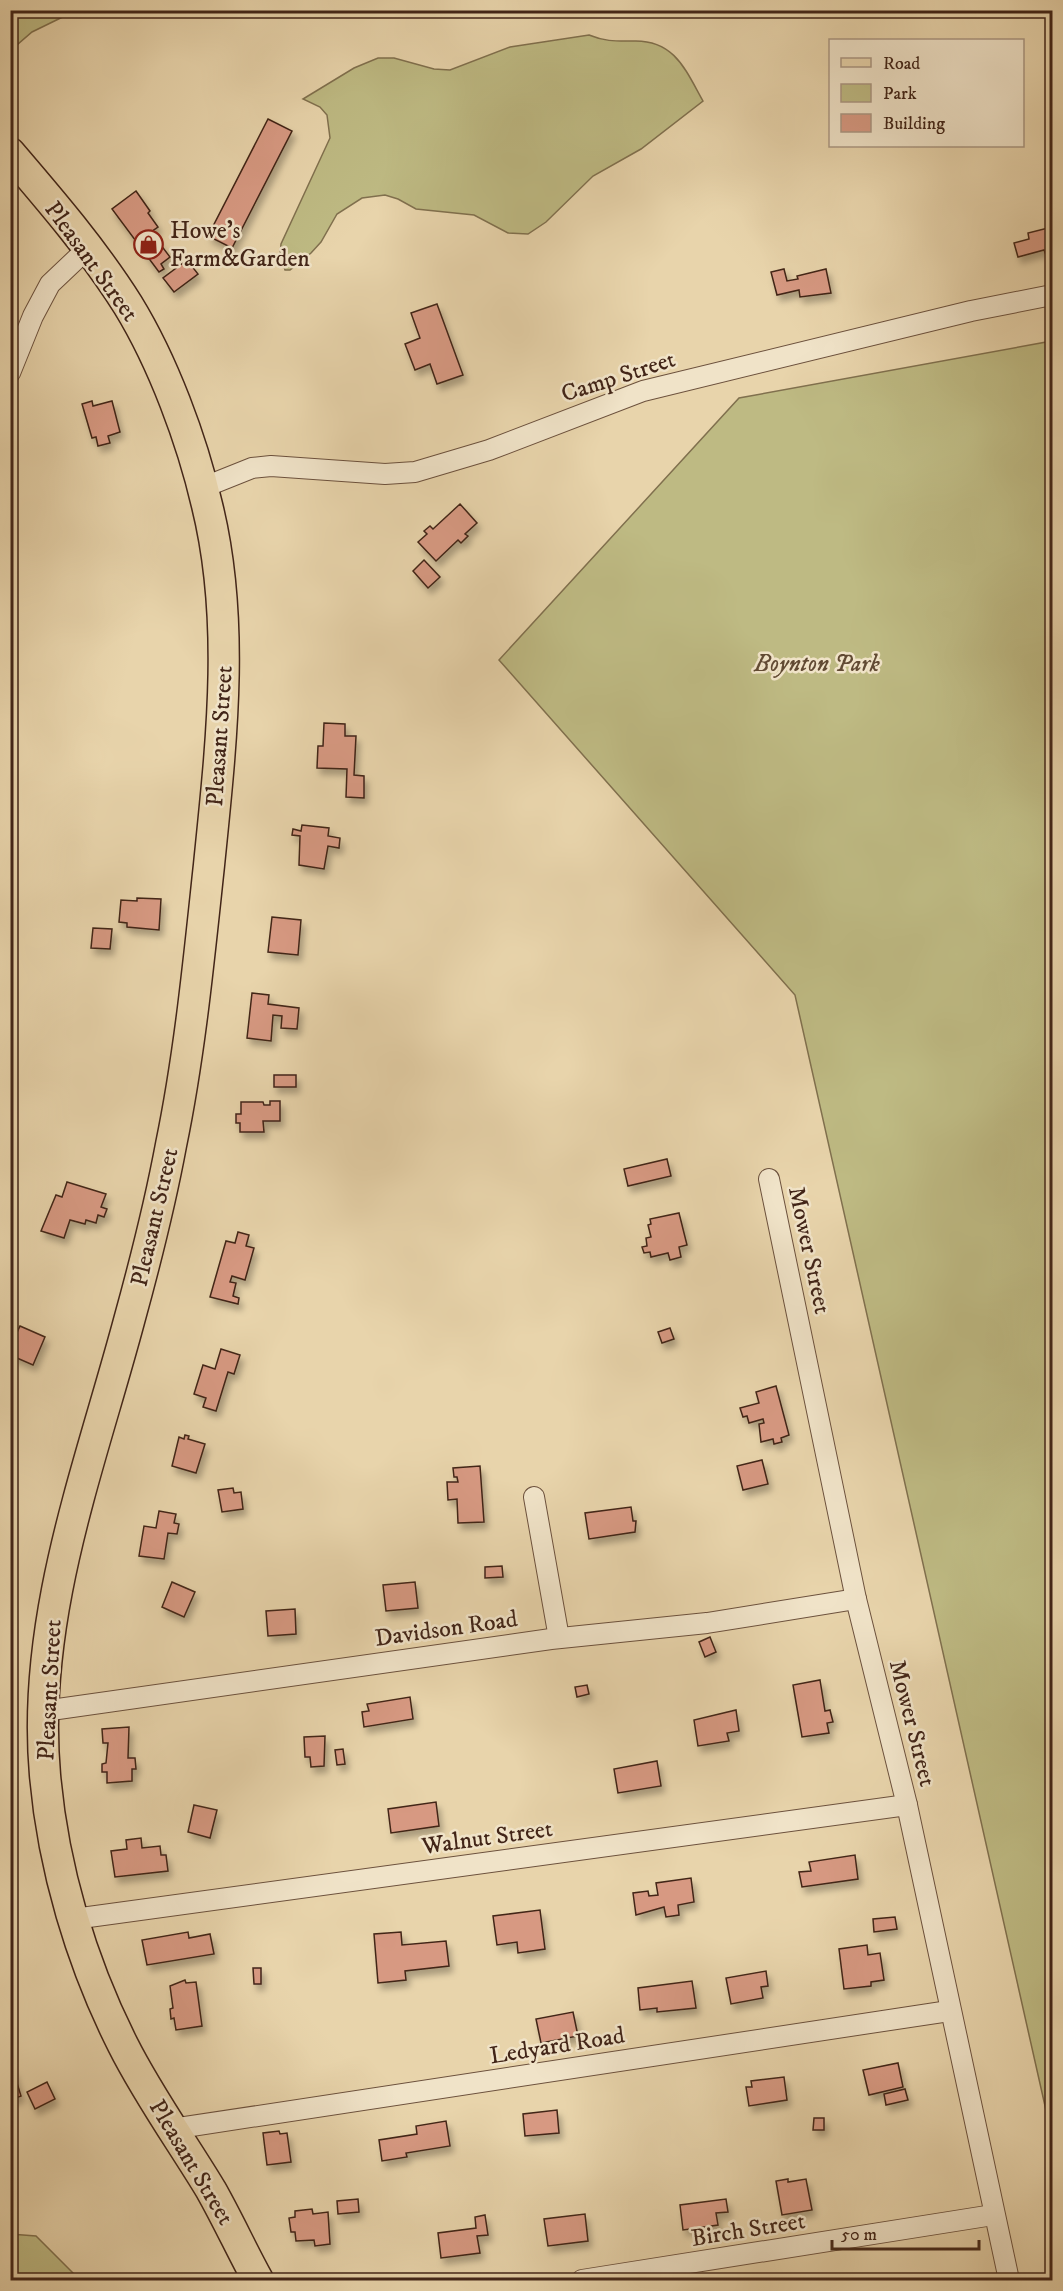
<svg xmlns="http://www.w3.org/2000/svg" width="1063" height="2291" font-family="'IM FELL DW Pica',serif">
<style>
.green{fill:#beba83;stroke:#80704e;stroke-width:1.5}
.building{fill:#d79982;stroke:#422518;stroke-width:1.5;filter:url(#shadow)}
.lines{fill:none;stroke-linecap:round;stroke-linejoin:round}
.minor-casing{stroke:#6c513d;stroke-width:22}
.primary-casing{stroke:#422518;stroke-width:33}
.minor{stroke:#f0e3c8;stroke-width:20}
.primary{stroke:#e8d4ab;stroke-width:30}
.labels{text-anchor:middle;stroke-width:5;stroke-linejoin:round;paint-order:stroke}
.poi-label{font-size:24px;fill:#422518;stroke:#f0e3c8;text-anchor:start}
.street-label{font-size:24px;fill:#422518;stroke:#f0e3c8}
.park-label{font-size:24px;font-style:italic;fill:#614a33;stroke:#f0e3c8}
</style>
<defs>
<filter id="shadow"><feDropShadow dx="3.5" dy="6" stdDeviation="3" flood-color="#0004"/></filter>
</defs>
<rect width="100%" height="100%" fill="#e8d4ab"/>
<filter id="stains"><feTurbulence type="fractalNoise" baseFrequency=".00333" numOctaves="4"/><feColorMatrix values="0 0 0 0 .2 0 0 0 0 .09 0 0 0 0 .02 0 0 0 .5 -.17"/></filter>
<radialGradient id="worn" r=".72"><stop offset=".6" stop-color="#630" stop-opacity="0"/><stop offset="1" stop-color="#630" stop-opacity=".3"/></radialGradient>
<g class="green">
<polygon points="11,10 75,10 75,11 32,32 11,50"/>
<path d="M589,35C606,42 617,41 634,41C675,40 686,71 703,101L641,149L593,176L546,222L528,234L508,233L474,215L416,209L398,199L385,195L362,198L337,214L321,242L311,253L290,270H285L280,255L281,244L330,138L327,115L320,107L303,99L354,68L378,58H394L434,69L450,70L510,47Z"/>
<polygon points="1052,341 1052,2137 795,995 499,660 739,398"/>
<polygon points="10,2234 36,2236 80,2280 11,2280"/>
</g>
<g class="building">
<polygon points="268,119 292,131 232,248 208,236"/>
<polygon points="136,191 150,211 148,213 158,227 151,232 170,257 161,264 164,269 159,272 112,209"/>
<polygon points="1052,227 1052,253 1046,255 1044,250 1018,257 1014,243 1029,239 1028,233"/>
<polygon points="187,260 198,274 174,292 163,278"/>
<polygon points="784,269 787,281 798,279 797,276 826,269 831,293 800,297 799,290 777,295 771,272"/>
<polygon points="437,304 463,375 437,384 430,364 415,370 405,344 420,338 411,313"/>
<polygon points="92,401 93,406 112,401 120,432 108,436 110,443 98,446 96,437 92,438 82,404"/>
<polygon points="460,504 477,523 465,534 468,536 461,543 458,540 436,561 418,542 427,534 424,531 430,526 433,529"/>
<polygon points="424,560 440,577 428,588 413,571"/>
<polygon points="324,723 345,724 345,736 356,736 354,775 364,776 364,798 346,797 347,769 317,768 318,746 323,746"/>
<polygon points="302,825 329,828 328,836 340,838 339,848 328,846 324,869 299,865 300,836 292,835 293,829 301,831"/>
<polygon points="137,898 161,899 159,930 127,927 127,923 119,922 121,900 137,901"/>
<polygon points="272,917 301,920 298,955 268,952"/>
<polygon points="93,928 112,929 110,949 91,948"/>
<polygon points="252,993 269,995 268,1004 299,1008 297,1029 281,1028 282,1016 273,1015 271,1041 247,1038"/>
<rect x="274" y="1075" width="22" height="12"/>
<polygon points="270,1101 280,1101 280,1121 263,1121 264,1132 240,1132 240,1123 236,1123 236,1114 241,1114 241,1102 263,1102 264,1105 270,1105"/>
<polygon points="667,1159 671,1176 628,1186 624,1169"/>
<polygon points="67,1182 106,1194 101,1207 107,1209 104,1217 98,1215 96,1223 86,1220 85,1224 70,1220 64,1238 41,1231 56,1195 62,1197"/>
<polygon points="679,1213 687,1245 679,1247 681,1257 670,1260 668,1253 651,1257 650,1252 644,1253 642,1247 647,1246 646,1238 651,1237 648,1225 651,1224 650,1219"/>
<polygon points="238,1232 249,1235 246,1246 254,1248 245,1280 232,1276 230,1282 236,1283 233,1296 239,1298 238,1304 210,1297 226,1241 235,1243"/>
<polygon points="20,1326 45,1337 33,1365 10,1355 10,1348"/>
<polygon points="670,1328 674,1339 662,1343 658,1332"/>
<polygon points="221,1349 240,1355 234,1374 228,1372 216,1411 203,1407 206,1398 194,1394 203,1365 215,1369"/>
<polygon points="776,1386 789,1435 781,1438 782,1442 774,1444 773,1439 761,1442 759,1424 764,1423 763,1419 749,1423 747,1416 743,1417 740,1408 759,1403 756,1392"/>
<polygon points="185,1435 189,1436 188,1439 205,1444 196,1473 172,1466 179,1437 184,1439"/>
<polygon points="762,1460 768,1484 743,1490 737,1466"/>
<polygon points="480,1466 484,1522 458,1523 457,1499 448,1500 447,1482 458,1482 457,1477 454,1477 453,1468"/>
<polygon points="233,1488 234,1493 241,1492 243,1509 222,1512 218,1490"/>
<polygon points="631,1507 633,1521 636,1521 635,1532 589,1539 585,1513"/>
<polygon points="159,1511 176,1514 174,1523 179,1524 177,1534 168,1533 164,1559 139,1556 144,1526 156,1528"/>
<polygon points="502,1566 503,1577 485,1578 485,1567"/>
<polygon points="172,1582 195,1592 184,1617 162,1607"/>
<polygon points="415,1582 418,1608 386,1611 383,1585"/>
<polygon points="295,1609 296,1634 268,1636 266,1611"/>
<polygon points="710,1637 716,1652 705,1657 699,1642"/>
<polygon points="820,1680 825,1711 830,1710 833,1722 827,1723 829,1733 802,1737 793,1685"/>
<polygon points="587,1685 589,1694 577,1697 575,1687"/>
<polygon points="410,1697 413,1719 364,1727 362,1712 369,1711 367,1704"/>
<polygon points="736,1710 739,1731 727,1733 729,1741 698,1746 694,1720"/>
<polygon points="129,1727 128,1758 135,1758 136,1769 132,1769 132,1781 107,1783 107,1772 102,1772 102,1764 106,1763 108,1743 103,1743 102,1729"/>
<polygon points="325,1736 324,1766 311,1767 310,1757 305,1757 304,1737"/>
<polygon points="343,1749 345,1764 337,1765 335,1750"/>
<polygon points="657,1761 661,1786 618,1793 614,1769"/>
<polygon points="436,1802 439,1826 391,1833 388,1809"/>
<polygon points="194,1805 217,1810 210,1838 188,1832"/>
<polygon points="141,1838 142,1848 160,1846 161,1855 166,1855 168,1871 115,1877 111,1851 127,1849 126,1840"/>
<polygon points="855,1855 858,1879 802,1887 799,1872 811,1871 809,1862"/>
<polygon points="691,1878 694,1902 678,1905 679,1915 666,1917 664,1907 636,1915 633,1893 648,1891 649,1896 658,1895 656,1883"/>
<polygon points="540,1910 545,1949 518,1953 517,1942 497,1945 493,1916"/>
<polygon points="895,1917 897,1929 874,1932 873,1919"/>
<polygon points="188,1932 189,1938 210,1934 214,1954 147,1965 142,1940"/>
<polygon points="401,1932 402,1945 446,1941 449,1966 405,1971 406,1980 378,1983 374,1934"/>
<polygon points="867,1945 868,1955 880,1953 884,1980 871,1982 871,1986 844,1989 839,1949"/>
<polygon points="253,1968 261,1968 261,1984 254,1984"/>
<polygon points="766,1971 768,1986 761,1987 763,1998 731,2004 726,1978"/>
<polygon points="185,1980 186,1983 196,1982 202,2026 176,2030 174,2018 171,2019 170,2009 173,2008 170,1986"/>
<polygon points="692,1981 696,2008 657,2012 657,2008 640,2010 638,1988"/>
<polygon points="573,2012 578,2036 541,2043 536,2019"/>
<polygon points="898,2063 903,2087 869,2095 863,2070"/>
<polygon points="10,2070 13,2070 21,2096 10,2100"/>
<polygon points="784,2077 787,2100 749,2106 746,2087 752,2087 751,2081"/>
<polygon points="47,2082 55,2099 35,2109 27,2092"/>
<polygon points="905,2089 908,2100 886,2105 884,2094"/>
<polygon points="557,2110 559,2133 525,2136 523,2114"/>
<polygon points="814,2118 824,2118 824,2130 813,2130"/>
<polygon points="446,2121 450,2146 406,2153 407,2157 382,2161 379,2140 417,2134 416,2126"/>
<polygon points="279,2131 280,2134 287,2133 291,2162 267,2165 263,2133"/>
<polygon points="788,2179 788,2182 806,2179 812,2210 782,2215 776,2181"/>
<polygon points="358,2199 359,2212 338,2214 337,2201"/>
<polygon points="726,2199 728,2212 716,2213 718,2225 683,2230 680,2205"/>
<polygon points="312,2209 313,2214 328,2212 330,2244 315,2246 314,2240 296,2241 295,2232 291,2232 289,2218 295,2217 295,2211"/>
<polygon points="585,2214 588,2241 548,2246 544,2219"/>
<polygon points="485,2215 488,2235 477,2236 480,2253 441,2258 438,2233 476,2228 475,2217"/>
<polygon points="877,2277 877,2280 900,2277 900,2280 861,2280"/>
</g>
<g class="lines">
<defs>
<g id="minor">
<polyline points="10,373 33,316 50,284 88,248"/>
<polyline points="202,488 252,468 271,466 385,474 415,472 489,450 643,391 971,311 1052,295"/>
<polyline points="769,1179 856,1599 907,1805 1009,2280"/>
<polyline points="534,1497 559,1638"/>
<polyline points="44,1711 551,1639 707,1623 856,1599"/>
<polyline points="74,1919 907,1805"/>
<polyline points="172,2129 949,2011"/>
<polyline points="582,2280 993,2215"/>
</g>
<path id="primary" d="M10,153C52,202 94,251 128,305C163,362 192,440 207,505C236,622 221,746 209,865C199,958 190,1053 171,1145C160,1204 145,1263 129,1321C89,1470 31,1618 45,1775C53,1867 81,1962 123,2045C148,2095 182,2142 211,2190C228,2220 242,2251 258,2280"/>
</defs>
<use href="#minor" class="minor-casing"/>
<use href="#primary" class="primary-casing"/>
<use href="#minor" class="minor"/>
<use href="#primary" class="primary"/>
</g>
<defs>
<symbol id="shop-ring" viewBox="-11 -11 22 22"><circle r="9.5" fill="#f0e3c8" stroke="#8f2418" stroke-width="1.5"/><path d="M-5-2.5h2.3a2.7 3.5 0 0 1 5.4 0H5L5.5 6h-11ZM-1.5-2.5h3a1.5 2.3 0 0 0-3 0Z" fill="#8f2418"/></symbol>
</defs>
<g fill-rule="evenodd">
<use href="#shop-ring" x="132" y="228" width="33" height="33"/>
</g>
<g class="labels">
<g class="poi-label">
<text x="170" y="238">Howe's<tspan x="170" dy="28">Farm&amp;Garden</tspan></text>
</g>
<g class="street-label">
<text transform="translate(92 261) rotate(54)" y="8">Pleasant Street</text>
<text transform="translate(618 376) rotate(-18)" y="8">Camp Street</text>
<text transform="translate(219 736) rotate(-86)" y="8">Pleasant Street</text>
<text transform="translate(154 1217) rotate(-77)" y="8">Pleasant Street</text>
<text transform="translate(810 1250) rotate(78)" y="8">Mower Street</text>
<text transform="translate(446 1628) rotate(-8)" y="8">Davidson Road</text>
<text transform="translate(49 1690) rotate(-87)" y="8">Pleasant Street</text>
<text transform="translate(913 1723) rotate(76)" y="8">Mower Street</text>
<text transform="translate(487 1837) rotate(-8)" y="8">Walnut Street</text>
<text transform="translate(557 2045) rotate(-9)" y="8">Ledyard Road</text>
<text transform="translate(192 2162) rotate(59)" y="8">Pleasant Street</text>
<text transform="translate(748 2229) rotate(-9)" y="8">Birch Street</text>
</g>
<g class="park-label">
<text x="817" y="671">Boynton Park</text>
</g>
</g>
<rect width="1063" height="2291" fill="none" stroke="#e8d4ab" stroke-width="36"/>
<rect x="12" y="12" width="1039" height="2267" fill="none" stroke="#422518" stroke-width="3"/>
<rect x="18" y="18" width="1027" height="2255" fill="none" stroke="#422518" stroke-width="1.5"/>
<rect x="829" y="39" width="195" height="108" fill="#f0e3c8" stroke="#aa9782" stroke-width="1.5"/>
<rect x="841" y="58" width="30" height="9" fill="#e8d4ab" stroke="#aa9782" stroke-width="1.5"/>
<text x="883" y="69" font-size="18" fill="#422518">Road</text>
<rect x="841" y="84" width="30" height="18" fill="#beba83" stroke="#aa9782" stroke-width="1.5"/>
<text x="883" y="99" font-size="18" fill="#422518">Park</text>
<rect x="841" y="114" width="30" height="18" fill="#d79982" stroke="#aa9782" stroke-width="1.5"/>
<text x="883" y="129" font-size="18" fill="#422518">Building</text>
<path d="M832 2240v9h147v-9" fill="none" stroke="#422518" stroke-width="3"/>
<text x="841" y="2240" font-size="18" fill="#422518" stroke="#f0e3c8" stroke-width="4.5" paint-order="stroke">50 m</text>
<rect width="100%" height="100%" filter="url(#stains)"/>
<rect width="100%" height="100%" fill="url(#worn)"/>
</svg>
